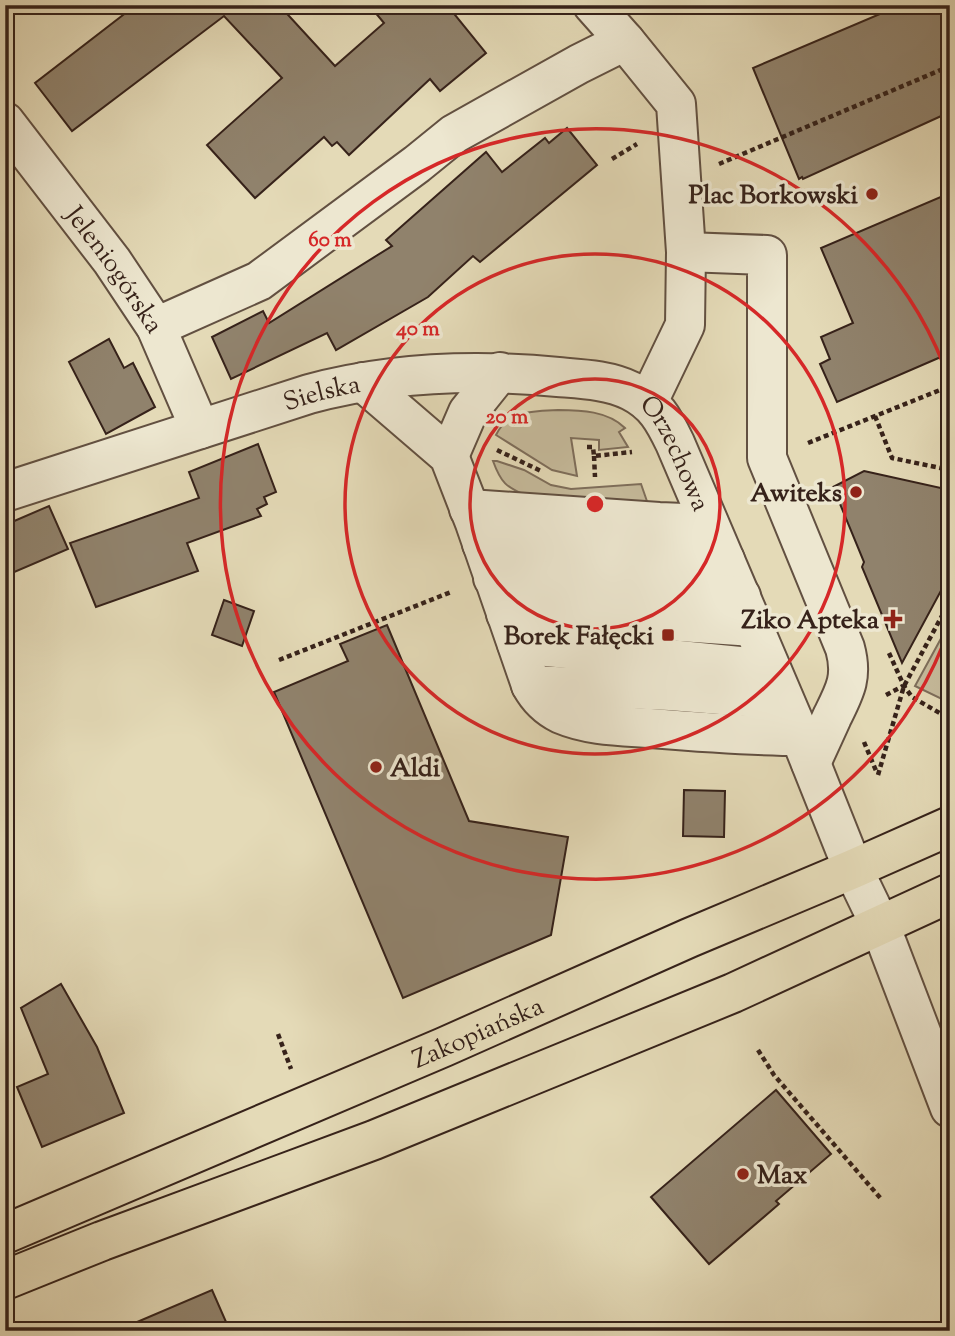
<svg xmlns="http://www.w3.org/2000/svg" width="955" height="1336" font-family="'Sorts Mill Goudy',serif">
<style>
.green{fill:#c6bb9c;stroke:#7e6e5b;stroke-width:2}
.building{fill:#90826c;stroke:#36221a;stroke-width:2}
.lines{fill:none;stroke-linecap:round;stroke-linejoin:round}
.minor-casing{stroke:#625041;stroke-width:42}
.major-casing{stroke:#36221a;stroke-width:42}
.path{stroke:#36221a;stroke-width:4.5;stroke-dasharray:5 3.5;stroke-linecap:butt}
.minor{stroke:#ede7d0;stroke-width:38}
.major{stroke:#e4dab7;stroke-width:38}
.ring{fill:none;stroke:#d62828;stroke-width:3.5}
.poi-dot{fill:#8f2418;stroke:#ede7d0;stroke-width:2.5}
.labels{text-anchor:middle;stroke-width:7;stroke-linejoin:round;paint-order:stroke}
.poi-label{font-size:26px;font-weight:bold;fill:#36221a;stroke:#ede7d0;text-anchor:end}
.street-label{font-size:26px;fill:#36221a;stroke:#ede7d0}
.centre{fill:#d62828;stroke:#ede7d0;stroke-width:3.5}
.ring-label{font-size:21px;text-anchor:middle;font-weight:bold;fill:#d62828;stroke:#ede7d0;stroke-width:7;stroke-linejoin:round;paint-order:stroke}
</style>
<rect width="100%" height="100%" fill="#e4dab7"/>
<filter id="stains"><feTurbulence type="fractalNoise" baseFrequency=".00286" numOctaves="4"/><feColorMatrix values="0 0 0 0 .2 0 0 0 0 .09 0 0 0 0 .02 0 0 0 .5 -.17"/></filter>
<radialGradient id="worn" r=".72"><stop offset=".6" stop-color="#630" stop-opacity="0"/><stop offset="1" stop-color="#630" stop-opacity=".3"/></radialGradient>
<g class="green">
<path d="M558,410C581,410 608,411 625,428L619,432L628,447L599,450V440L571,438L577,476L552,470L496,435C508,410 534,411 558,410Z"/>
<path d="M493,461H497L524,470L551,485L571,489L641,484L649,507L527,496C506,487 501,483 493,461Z"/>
<polygon points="950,622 950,703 915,686"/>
</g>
<g class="building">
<polygon points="136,5 279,5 335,66 384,23 369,5 447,5 486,53 440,91 430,79 349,155 337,142 332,146 324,137 255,198 207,145 282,78 224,16 72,131 35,83"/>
<polygon points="901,5 950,5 950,112 803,179 802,177 799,179 753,68"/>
<polygon points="567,128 597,165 480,262 473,256 428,297 336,350 327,333 231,379 212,337 263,311 269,323 392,246 386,240 486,152 502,172 545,138 549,143"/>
<polygon points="950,193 950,353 837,402 820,364 830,359 821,337 853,323 821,248"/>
<polygon points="109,339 124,368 133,363 155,407 106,434 69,362"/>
<polygon points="258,444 276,492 264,497 267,504 257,509 261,516 187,543 198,571 96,607 70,543 199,498 189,472"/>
<polygon points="864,471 950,490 950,574 902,663 862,567 864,562 833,487"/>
<polygon points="49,506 68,549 5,576 5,525"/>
<polygon points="224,600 254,611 242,646 212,635"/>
<polygon points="387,625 469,821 568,837 551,935 403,998 274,692 348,661 340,644"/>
<polygon points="684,790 725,791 724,837 683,836"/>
<polygon points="61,984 97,1047 124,1113 42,1147 17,1087 48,1074 21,1008"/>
<polygon points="776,1090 831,1154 776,1201 779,1204 709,1264 651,1197"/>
<polygon points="212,1290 230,1331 116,1331"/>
</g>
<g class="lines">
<defs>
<g id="minor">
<polyline points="593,5 625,41 676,104 686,252 685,325 648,402"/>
<path id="s1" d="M5,122L112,261L156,327L200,429"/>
<path d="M686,252L767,255V458L845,648C853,677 845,691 832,717C825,732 818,748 811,763"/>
<polyline points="156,327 259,281 417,164 454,134 579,64 625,41"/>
<path d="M363,382L449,456L475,523L531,685C538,698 547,707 561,714C589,726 620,726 650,728C700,732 750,736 800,736"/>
<polyline points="449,456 468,412 500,372"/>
<path id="s2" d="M5,492L309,394C390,372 474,369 558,377C582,379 609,380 631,391C655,403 664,420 675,443L800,736L853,869L880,925L950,1108"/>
<polyline points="469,509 659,522 709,524"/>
<polyline points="482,544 632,552 725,560"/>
<polyline points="493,578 637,586 741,596"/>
<polyline points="506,614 651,620 754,627"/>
<polyline points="517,644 771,669"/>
<polyline points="531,685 670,691 784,700"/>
</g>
<g id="major">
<path id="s3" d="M5,1234L444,1047L689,938L853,869L950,826"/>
<polyline points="5,1280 102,1241 374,1140 733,993 950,893"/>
</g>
</defs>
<use href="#minor" class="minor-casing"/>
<use href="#major" class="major-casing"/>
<g class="path">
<polyline points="612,159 637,144"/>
<polyline points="719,164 950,66"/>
<polyline points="875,416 892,458 950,470"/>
<polyline points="808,443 950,386"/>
<polyline points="587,447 593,447 594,456 632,452"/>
<polyline points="497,450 543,472"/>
<polyline points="594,456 595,477"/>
<polyline points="889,653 904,686 912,697 950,719"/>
<polyline points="279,660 451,592"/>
<polyline points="886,695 903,686"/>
<polyline points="864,742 877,773"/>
<polyline points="878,775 904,686 950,601"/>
<polyline points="278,1034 291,1069"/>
<polyline points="758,1050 774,1075 882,1200"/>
</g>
<use href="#minor" class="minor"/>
<use href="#major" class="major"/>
</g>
<g class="ring">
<circle cx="595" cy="504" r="125"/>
<circle cx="595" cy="504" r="250"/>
<path d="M950 626A375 375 0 1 1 950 382"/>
</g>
<g class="poi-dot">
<circle cx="872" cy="194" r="7"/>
<circle cx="856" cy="492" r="7"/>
<path d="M889.5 608.5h7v7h7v7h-7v7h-7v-7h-7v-7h7z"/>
<rect x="661" y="628" width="14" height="14" rx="3.5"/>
<circle cx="376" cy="767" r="7"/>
<circle cx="743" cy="1174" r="7"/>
</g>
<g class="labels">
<g class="poi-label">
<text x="858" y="203">Plac Borkowski</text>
<text x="842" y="501">Awiteks</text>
<text x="879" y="628">Ziko Apteka</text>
<text x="654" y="644">Borek Fałęcki</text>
<text x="390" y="776" text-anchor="start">Aldi</text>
<text x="757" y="1183" text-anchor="start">Max</text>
</g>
<g class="street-label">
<text dy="9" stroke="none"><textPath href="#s1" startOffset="184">Jeleniogórska</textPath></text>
<text dy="9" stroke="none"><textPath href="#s2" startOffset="332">Sielska</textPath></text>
<text dy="9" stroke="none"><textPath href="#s2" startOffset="724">Orzechowa</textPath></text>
<text dy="9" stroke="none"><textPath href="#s3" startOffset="514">Zakopiańska</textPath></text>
</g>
</g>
<circle cx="595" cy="504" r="10" class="centre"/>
<g class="ring-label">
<text x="330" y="246">60 m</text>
<text x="418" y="335">40 m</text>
<text x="507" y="423">20 m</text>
</g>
<rect width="955" height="1336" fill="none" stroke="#e4dab7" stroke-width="28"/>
<rect x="7" y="7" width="941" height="1322" fill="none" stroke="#36221a" stroke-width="3.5"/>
<rect x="14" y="14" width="927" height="1308" fill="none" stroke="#36221a" stroke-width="2"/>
<rect width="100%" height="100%" filter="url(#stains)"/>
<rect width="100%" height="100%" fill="url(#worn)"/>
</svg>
